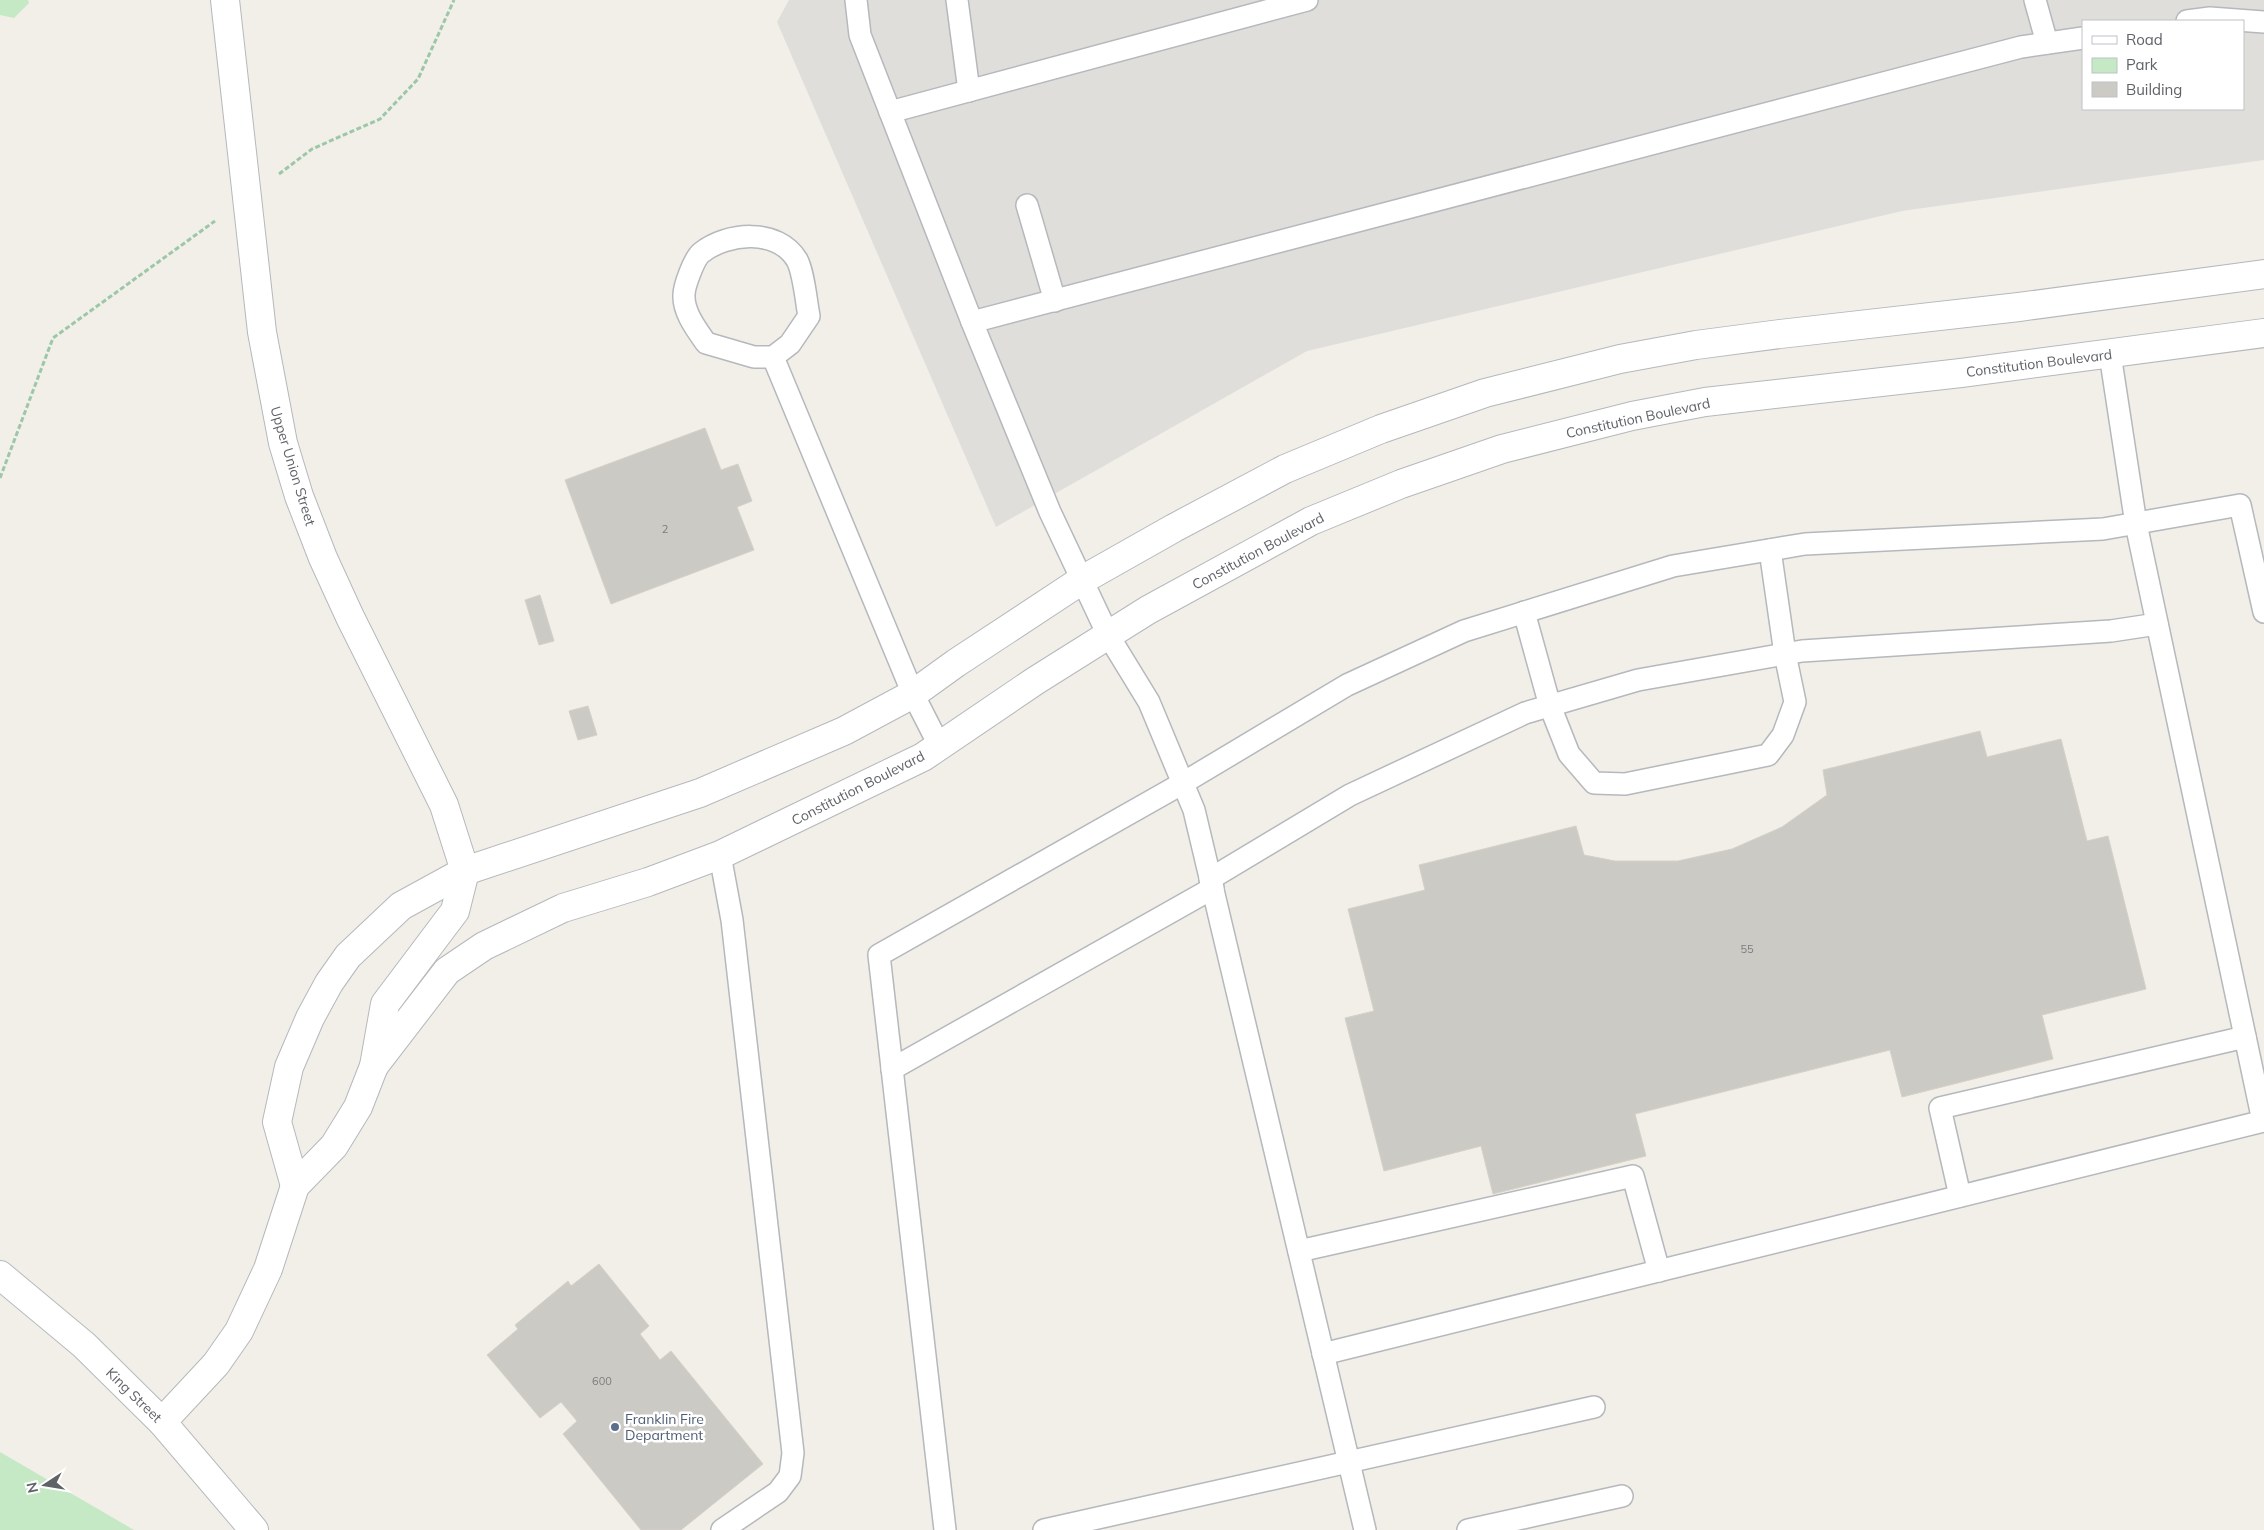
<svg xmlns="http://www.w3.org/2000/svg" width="2264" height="1530" font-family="Mulish,sans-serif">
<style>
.industrial{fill:#e0deda;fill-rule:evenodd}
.green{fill:#c5e8c5}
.building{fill:#cccac5;stroke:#d6d1c6}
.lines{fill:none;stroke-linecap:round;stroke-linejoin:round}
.service-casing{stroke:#b5b8bc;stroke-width:24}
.minor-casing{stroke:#b5b8bc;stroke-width:30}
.secondary-casing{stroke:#b6babf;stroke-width:30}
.path{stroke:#9cc7a9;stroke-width:3;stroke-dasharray:5 2.5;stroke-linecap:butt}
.service{stroke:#fff;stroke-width:21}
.minor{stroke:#fff;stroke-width:28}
.secondary{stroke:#fff;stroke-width:28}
.service-dot{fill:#5c6f8a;stroke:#fff;stroke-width:2}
.labels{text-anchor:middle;stroke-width:5;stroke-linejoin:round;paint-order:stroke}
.number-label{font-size:11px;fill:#7a7d7f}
.street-label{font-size:14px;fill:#5f6368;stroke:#fff}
.service-label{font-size:14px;fill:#4e5e75;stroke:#fff;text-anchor:start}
</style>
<rect width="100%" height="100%" fill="#f1efe8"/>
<path class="industrial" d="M789,0H2264V160L1902,211L1307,351L996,527L777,22ZM2083,21H2243V109H2083Z"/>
<g class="green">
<polygon points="0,0 28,0 29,3 14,18 0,15"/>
<polygon points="0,1452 134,1530 0,1530"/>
</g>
<g class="building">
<polygon points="705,428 721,470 738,464 752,501 737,507 754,550 611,604 565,480"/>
<polygon points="540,595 554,641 539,645 525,600"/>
<polygon points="588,706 597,735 578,740 569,711"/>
<polygon points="1980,731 1987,757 2061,739 2087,841 2108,836 2146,989 2042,1015 2053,1059 1902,1097 1890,1050 1635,1114 1646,1156 1493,1194 1481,1146 1384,1171 1345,1018 1374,1011 1348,909 1425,890 1419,865 1576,826 1584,855 1615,861 1678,861 1732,849 1782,827 1827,795 1823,770"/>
<polygon points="599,1264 649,1326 640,1334 660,1360 671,1351 763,1464 681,1530 641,1530 563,1434 577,1421 561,1402 540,1418 487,1355 518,1329 515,1325 568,1281 571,1286"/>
</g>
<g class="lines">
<defs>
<g id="service">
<polyline points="856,0 860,35 972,322 1050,512 1108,635 1149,702 1194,810 1365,1530"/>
<polyline points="957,0 969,91"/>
<polyline points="2035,0 2047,43"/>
<polyline points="2187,21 2210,18 2264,22"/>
<polyline points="890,112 1307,0"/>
<polyline points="1027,205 1055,301"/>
<polyline points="972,322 2021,47 2083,38"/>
<polyline points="2110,354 2136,524 2263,1121"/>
<path d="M773,357H754L706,343C697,330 683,312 684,295C684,286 694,259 701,253C727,232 778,228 797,260C804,273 806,301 809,316L790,344L773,357L913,694L939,745"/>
<polyline points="1524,612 1550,706 1569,754 1594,783 1625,784 1768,755 1783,735 1795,702 1785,654 1770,550"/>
<polyline points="720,855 732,920 793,1453 790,1476 778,1492 722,1530"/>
<polyline points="1210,879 1350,795 1525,713 1638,680 1802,651 2111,631 2157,624"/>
<polyline points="892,1069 1213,888"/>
<polyline points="1960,1196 1940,1108 2245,1037"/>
<polyline points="1299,1251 1633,1176 1659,1271"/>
<polyline points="1323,1354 2264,1121"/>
<polyline points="945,1530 879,955 1183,783 1347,685 1464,631 1673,566 1805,544 2103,529 2240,505 2264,612"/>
<polyline points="1044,1530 1594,1407"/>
<polyline points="1468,1530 1622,1496"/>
</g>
<g id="minor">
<polyline points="374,1066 447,971 484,946 563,908 648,882 720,855 923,757 1035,681 1148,610 1311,521 1401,484 1502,449 1632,416 1705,402 1961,373 2264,333"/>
<polyline points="295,1186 277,1122 289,1067 310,1018 329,983 348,956 401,906 465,871 700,793 844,731 913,694 956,663 1082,580 1174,528 1285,469 1381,429 1485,393 1620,359 1696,345 1780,334 2019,307 2264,274"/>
<polyline points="162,1422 216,1364 239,1331 268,1269 295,1186 334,1146 358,1107 374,1066 385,1004 455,911 465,871 444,805 350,617 323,558 299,496 283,443 262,332 225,0"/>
</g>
<polyline id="secondary" points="0,1275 84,1345 162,1422 254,1530"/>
</defs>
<use href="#service" class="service-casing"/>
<use href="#minor" class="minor-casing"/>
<use href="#secondary" class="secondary-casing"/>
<g class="path">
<polyline points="279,174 312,149 380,119 418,79 454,0"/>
<polyline points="0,478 53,338 215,221"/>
</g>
<use href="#service" class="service"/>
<use href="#minor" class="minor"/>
<use href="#secondary" class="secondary"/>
</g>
<circle class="service-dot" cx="615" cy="1427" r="5"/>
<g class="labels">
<g class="number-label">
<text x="665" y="533">2</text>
<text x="1747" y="953">55</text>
<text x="602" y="1385">600</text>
</g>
<g class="street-label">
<text transform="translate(2039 363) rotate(-7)" y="5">Constitution Boulevard</text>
<text transform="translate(1638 418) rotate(-12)" y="5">Constitution Boulevard</text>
<text transform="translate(293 466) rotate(73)" y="5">Upper Union Street</text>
<text transform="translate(1258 551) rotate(-28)" y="5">Constitution Boulevard</text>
<text transform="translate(858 788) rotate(-27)" y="5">Constitution Boulevard</text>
<text transform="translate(134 1395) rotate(44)" y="5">King Street</text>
</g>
<g class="service-label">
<text x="625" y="1424">Franklin Fire<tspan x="625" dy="16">Department</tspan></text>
</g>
</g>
<rect x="2082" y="20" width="162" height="90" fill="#ffffff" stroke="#bfc1c3"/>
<rect x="2092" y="36" width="25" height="8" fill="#ffffff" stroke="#bfc1c3"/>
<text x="2126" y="45" font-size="15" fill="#5f6368">Road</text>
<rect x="2092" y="58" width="25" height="15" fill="#c5e8c5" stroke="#bfc1c3"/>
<text x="2126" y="70" font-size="15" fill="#5f6368">Park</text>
<rect x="2092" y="82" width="25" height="15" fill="#cccac5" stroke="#bfc1c3"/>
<text x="2126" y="95" font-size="15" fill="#5f6368">Building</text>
<g transform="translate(45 1485) rotate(258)" stroke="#ffffff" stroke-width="4" paint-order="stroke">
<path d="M0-4L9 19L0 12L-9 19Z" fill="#5f6368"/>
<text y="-8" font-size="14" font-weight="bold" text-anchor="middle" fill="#5f6368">N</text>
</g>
</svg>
